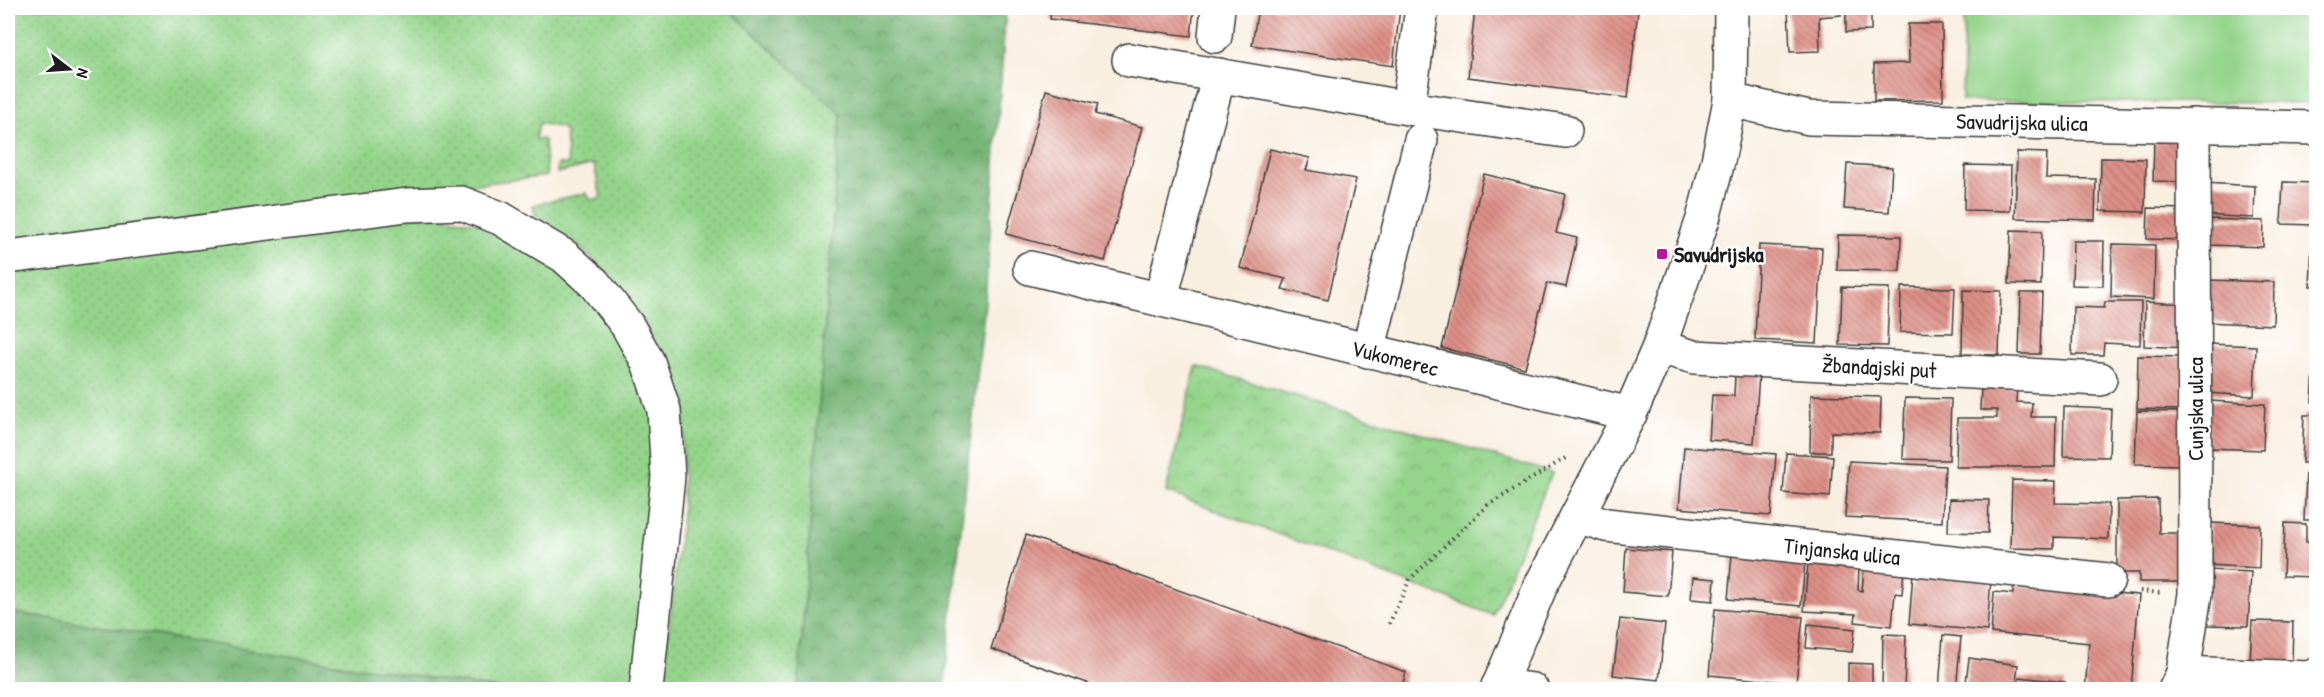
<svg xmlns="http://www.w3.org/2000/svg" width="2324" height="697" font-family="'Patrick Hand',sans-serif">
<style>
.grass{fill:url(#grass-dots);stroke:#587854;stroke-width:1.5}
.forest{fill:url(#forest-crowns);stroke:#4a694a;stroke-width:1.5}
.park{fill:url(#park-crowns);stroke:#587854;stroke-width:1.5}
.pitch{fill:#94d48b;stroke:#587854;stroke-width:1.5}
.building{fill:url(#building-back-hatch)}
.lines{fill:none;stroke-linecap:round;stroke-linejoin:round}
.minor-casing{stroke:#3d3c3a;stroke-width:36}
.path{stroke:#3d3c3a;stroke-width:4;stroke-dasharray:1.5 4.5;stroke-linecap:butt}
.minor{stroke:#fff;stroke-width:33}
.poi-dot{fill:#b5179e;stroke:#fff;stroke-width:2}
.labels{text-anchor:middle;stroke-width:4.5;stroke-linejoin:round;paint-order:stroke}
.street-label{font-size:22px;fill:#1c1c1c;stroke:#fff}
.poi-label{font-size:22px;font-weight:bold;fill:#1c1c1c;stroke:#fff;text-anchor:start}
</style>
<defs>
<pattern id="grass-dots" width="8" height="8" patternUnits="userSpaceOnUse" patternTransform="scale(1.5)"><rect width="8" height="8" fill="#94d48b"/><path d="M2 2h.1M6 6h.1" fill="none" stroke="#7fb577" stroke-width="1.8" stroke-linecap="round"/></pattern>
<pattern id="forest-crowns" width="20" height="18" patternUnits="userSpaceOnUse" patternTransform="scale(1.5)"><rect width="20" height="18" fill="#77b677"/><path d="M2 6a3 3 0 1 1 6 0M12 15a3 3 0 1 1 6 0" fill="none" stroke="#619361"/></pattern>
<pattern id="park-crowns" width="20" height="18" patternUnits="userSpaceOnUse" patternTransform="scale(1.5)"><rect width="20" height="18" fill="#94d48b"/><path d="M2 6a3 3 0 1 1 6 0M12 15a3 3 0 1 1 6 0" fill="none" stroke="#7fb577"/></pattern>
<pattern id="building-back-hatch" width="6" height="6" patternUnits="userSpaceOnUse" patternTransform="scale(1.5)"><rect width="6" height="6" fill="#de9087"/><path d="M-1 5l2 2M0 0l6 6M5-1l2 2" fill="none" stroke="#b3756e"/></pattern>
</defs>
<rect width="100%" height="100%" fill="#fff"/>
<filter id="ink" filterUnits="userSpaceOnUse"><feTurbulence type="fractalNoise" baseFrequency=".0167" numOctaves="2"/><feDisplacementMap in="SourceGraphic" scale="12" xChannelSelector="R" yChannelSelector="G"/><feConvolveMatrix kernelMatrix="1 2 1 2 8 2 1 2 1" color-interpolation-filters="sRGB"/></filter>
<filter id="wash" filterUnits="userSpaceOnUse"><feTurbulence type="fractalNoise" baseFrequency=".008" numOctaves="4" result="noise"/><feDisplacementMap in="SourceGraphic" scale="24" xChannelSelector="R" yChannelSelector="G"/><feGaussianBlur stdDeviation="1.35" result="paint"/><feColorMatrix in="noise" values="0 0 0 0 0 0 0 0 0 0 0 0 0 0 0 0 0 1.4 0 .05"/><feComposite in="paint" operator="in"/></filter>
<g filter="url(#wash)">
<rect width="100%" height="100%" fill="#f9efe1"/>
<g class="grass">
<polygon points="8,8 727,8 841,113 798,689 662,689 682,516 683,415 665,361 635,307 591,257 535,214 533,205 586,193 591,200 601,198 594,164 557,173 558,164 568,164 565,133 563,128 539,123 535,138 544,140 547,176 453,187 8,247"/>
<polygon points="425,214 497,226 587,292 616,328 656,414 639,689 499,689 9,612 8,266"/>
</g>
<g class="forest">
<polygon points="727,8 1006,8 985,303 944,689 798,689 841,114"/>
<polygon points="8,610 9,612 499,689 8,689"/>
</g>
<polygon class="park" points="1196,366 1552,473 1493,615 1166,492"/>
<polygon class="pitch" points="1964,8 2316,8 2316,103 1962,101"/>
<g id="blocks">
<g class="building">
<polygon points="1051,8 1194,8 1191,36 1050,19"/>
<polygon points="1258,8 1400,8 1393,66 1252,45"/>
<polygon points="1475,8 1615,8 1638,10 1628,98 1468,77"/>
<polygon points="1788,8 1840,8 1841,15 1819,17 1820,51 1790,52"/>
<polygon points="1846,8 1871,8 1871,31 1846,32"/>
<polygon points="1908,24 1942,24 1943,100 1874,101 1874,64 1909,63"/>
<polygon points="1046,90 1098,104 1095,114 1142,127 1105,261 1006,234"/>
<polygon points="2154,138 2185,139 2184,182 2153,181"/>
<polygon points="1270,149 1310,158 1306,170 1356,179 1328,300 1282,289 1286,279 1240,268"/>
<polygon points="2017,152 2047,153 2046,178 2096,179 2095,220 2015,218"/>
<polygon points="2101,158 2146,159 2145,212 2100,211"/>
<polygon points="1847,164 1892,167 1889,212 1844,209"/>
<polygon points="1965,165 2011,166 2010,211 1964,210"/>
<polygon points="1484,174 1565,194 1556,233 1577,238 1566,287 1547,283 1525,368 1442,348"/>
<polygon points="2283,182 2316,183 2316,225 2281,224"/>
<polygon points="2205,183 2255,186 2254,218 2204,215"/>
<polygon points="2148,208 2184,209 2184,240 2147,239"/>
<polygon points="2210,219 2264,221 2263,247 2209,245"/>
<polygon points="2011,230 2042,231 2041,285 2009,284"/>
<polygon points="1838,235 1901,236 1900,271 1837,270"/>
<polygon points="2073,241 2104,241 2103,286 2072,285"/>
<polygon points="2112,244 2155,245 2154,299 2111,297"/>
<polygon points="2312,244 2316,244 2316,286 2310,286"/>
<polygon points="1759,245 1822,248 1817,343 1755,340"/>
<polygon points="2207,280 2274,282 2273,325 2205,322"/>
<polygon points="1842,287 1889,288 1887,346 1840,345"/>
<polygon points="1901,287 1955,288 1953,333 1900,332"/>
<polygon points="1963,290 2001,291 1999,355 1962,354"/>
<polygon points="2021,293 2042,293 2040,354 2019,354"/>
<polygon points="2105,302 2141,302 2140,345 2104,343 2103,355 2072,355 2073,307 2104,308"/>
<polygon points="2145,302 2190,304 2189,348 2144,346"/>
<polygon points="2208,344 2256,346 2254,396 2206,393"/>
<polygon points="2315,355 2316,355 2316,403 2312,402"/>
<polygon points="2138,356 2183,357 2182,410 2137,409"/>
<polygon points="1735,374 1759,375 1754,443 1709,440 1712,395 1734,396"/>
<polygon points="1981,387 2017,388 2016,402 2032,403 2031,417 2056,417 2055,467 1956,467 1957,418 1997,418 1997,410 1980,410"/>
<polygon points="1811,395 1881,397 1880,433 1831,432 1831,452 1810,452"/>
<polygon points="1905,398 1951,399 1949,460 1903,459"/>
<polygon points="2209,401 2265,404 2263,450 2207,448"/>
<polygon points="2064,407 2111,409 2109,457 2063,456"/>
<polygon points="2137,411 2182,412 2181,465 2135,464"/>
<polygon points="2304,415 2316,415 2316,463 2302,463"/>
<polygon points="1684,447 1776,454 1771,516 1679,508"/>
<polygon points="1786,453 1833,456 1830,497 1783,493"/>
<polygon points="1849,461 1945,466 1942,522 1845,517"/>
<polygon points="2306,474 2316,474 2316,520 2304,520"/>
<polygon points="2012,480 2056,481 2055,503 2109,504 2108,539 2054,537 2054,549 2010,548"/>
<polygon points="1949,499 1989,500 1988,533 1948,532"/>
<polygon points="2158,499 2159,533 2185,533 2185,582 2139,582 2139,573 2117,573 2117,500"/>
<polygon points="2210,523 2260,525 2259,568 2208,565"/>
<polygon points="2285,523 2306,524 2306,542 2316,542 2316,577 2283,576"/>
<polygon points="1026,535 1406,672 1401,690 1107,690 991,649"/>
<polygon points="1626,548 1672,552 1668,596 1623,592"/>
<polygon points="1732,555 1805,561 1801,606 1728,599"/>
<polygon points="1808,562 1859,565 1858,590 1862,591 1864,569 1904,571 1902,594 1895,593 1892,626 1855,622 1856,614 1804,611"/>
<polygon points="2209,570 2251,572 2248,626 2206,625"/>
<polygon points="1913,573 1991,579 1987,631 1909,624"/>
<polygon points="1693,577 1715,579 1713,601 1691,599"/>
<polygon points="2014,585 2139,595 2131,690 2085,690 2089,643 1991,633 1994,592 2013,594"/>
<polygon points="1715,609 1803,617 1796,683 1709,675"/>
<polygon points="1620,619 1665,624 1659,680 1613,675"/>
<polygon points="2252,621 2293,622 2292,665 2250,663"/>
<polygon points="1808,624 1855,629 1852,652 1806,648"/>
<polygon points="1883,634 1906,635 1904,690 1882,690"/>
<polygon points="1943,635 1961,637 1956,690 1939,690"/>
<polygon points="1969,658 2018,665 2015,690 1965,690"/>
<polygon points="1848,663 1872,664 1872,690 1848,690"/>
<polygon points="2019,677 2065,682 2064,690 2018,690"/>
</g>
</g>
</g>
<g filter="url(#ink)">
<use href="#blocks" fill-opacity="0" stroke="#3d3c3a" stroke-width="1.5"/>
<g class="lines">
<defs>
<g id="minor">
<polyline points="1215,36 1218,8"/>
<polyline points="1129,60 1408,108 1565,131"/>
<polyline points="1730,100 1809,118 2316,128"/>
<polyline points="1408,108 1422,8"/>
<polyline points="8,257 407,205 461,203 500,218 564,256 594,283 627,325 648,362 664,410 668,477 646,690"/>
<polyline points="1030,268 1630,414"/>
<polyline points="1161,298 1219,75"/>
<polyline points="1659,347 1694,357 2100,379"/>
<polyline points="1368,351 1421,140"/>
<polyline points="1577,516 1606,525 2108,580"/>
<polyline points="2183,673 2308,678 2316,675"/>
<polyline points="1498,686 1532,690"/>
<polyline points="1497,690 1541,585 1630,414 1659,347 1703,219 1718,161 1730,100 1731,8"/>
<polyline points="2175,690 2183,673 2195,594 2194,125"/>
</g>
</defs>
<use href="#minor" class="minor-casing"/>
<g class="path">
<polyline points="2140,591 2162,593"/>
<polyline points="1389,624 1410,579 1488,505 1569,456"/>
</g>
<use href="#minor" class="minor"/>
</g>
</g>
<rect class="poi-dot" x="1656" y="248" width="12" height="12" rx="3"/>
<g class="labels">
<g class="street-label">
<text transform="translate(2022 122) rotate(1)" y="8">Savudrijska ulica</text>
<text transform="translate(1395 358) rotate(14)" y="8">Vukomerec</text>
<text transform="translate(1879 367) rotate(3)" y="8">Žbandajski put</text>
<text transform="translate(2195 409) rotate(-90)" y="8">Cunjska ulica</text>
<text transform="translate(1842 551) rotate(6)" y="8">Tinjanska ulica</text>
</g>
<g class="poi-label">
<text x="1674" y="262">Savudrijska</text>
</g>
</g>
<rect width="2324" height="697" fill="none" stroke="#fff" stroke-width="30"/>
<g transform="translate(69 69) rotate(107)" stroke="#ffffff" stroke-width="4.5" paint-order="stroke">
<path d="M0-4.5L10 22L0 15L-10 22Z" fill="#1c1c1c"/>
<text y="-9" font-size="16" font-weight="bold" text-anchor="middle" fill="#1c1c1c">N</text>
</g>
</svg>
